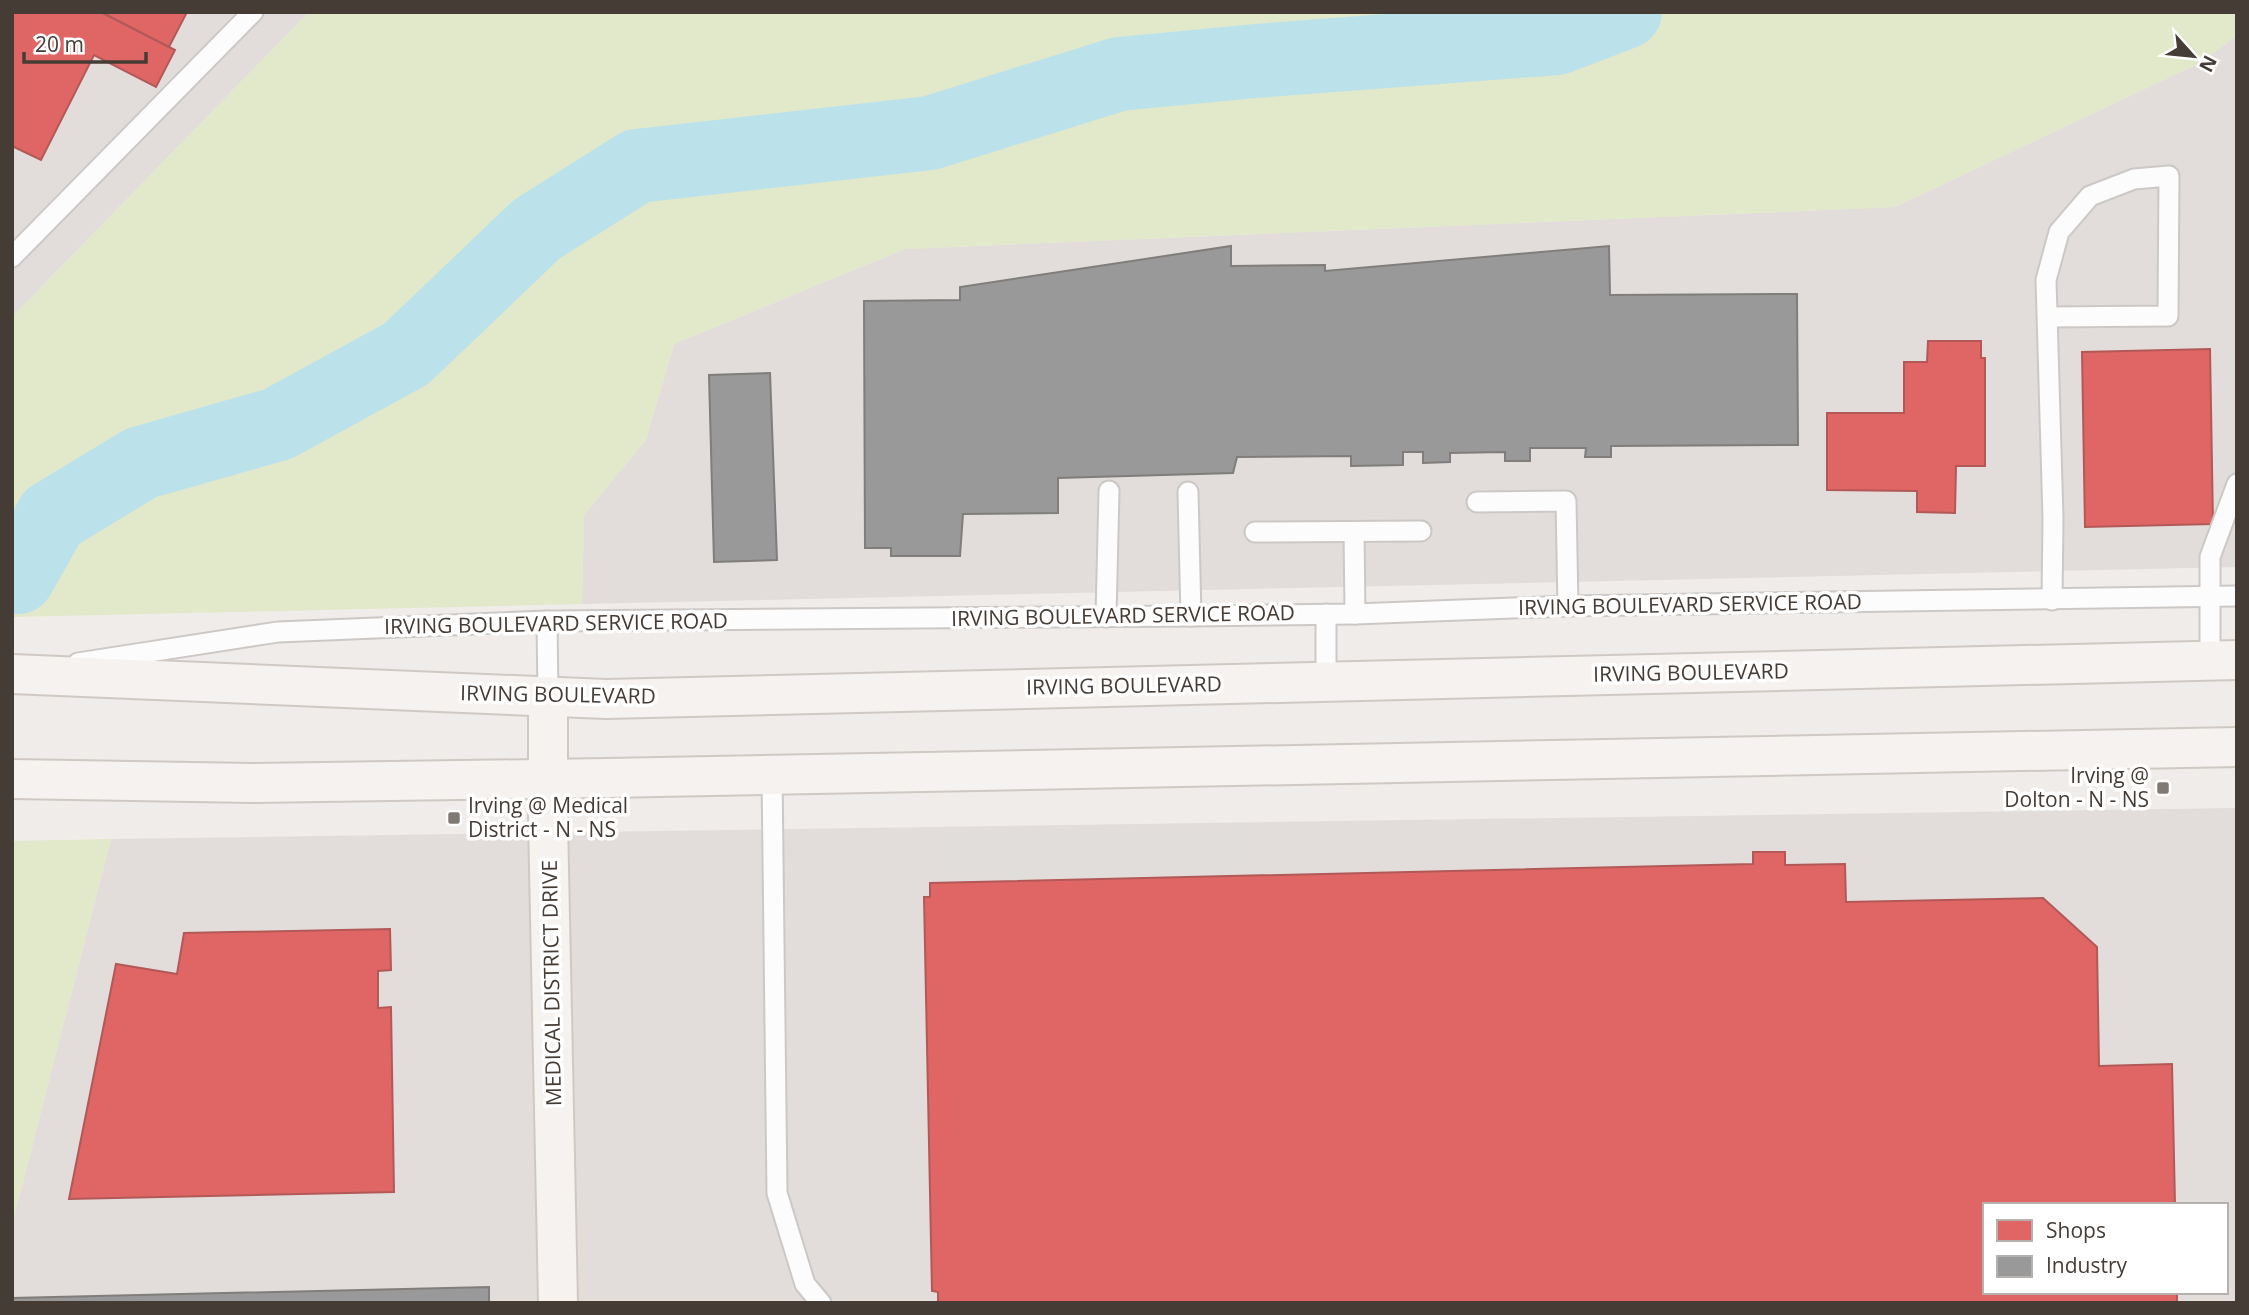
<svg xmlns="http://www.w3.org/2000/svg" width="2249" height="1315" font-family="'Open Sans',sans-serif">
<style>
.industrial{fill:#e2ddda;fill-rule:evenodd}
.green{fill:#e2e8ca}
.parking{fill:#e1ddda}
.shops{fill:#e06666;stroke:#b25958;stroke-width:2}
.industry{fill:#999;stroke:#807d7b;stroke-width:2}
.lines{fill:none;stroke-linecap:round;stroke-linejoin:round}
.river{stroke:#bbe2eb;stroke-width:74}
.lane-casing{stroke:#ccc8c5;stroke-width:23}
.secondary-casing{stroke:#d0c9c2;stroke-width:42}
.lane{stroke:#fdfcfc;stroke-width:19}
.secondary{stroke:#f5f2ef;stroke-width:38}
.poi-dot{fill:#807a75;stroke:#fff;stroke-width:2.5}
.labels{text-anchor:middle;stroke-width:7;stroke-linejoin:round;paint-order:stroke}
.street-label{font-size:21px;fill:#453c36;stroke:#fff}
.poi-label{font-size:21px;fill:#453c36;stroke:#fff;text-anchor:end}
</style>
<rect width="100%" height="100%" fill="#efece9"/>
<g class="industrial">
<polygon points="12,12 309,12 12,317"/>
<polygon points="2237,35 2237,567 582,604 584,515 646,440 674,344 905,249 1895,207 2202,62"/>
<path d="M2237,808V1303H12V1225L111,839ZM1985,1205H2226V1292H1985Z"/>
</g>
<g class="green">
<polygon points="309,12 2237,12 2237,35 2202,62 1895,207 905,249 674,344 646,440 584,515 582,604 12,617 12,317"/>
<polygon points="111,839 12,1225 12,841"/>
</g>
<polygon class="parking" points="1257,825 1256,870 936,877 937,833"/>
<g class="shops">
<polygon points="12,12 101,12 175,50 156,87 94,55 41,160 12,146"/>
<polygon points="101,12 187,12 169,47"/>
<polygon points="1928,341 1981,341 1981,358 1985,358 1985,466 1956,466 1955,513 1917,512 1917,491 1827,490 1827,413 1904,413 1904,362 1927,362"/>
<polygon points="2210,349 2213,524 2085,527 2082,352"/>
<polygon points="1753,852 1785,852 1785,865 1845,864 1846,902 2043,898 2097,947 2099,1066 2172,1064 2175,1205 1985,1205 1985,1292 2177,1292 2177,1303 938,1303 938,1292 932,1291 924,897 930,897 930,883 1753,864"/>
<polygon points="390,929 391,970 378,971 378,1008 391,1007 394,1192 69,1199 116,964 177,974 184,933"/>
</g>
<g class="industry">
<polygon points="1231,246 1231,266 1325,265 1325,271 1609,246 1610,295 1797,294 1798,445 1611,446 1611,457 1585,457 1586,448 1530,448 1530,461 1505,461 1505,452 1450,453 1450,462 1423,463 1423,452 1403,452 1403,465 1351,466 1351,456 1237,457 1233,473 1058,478 1058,513 963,514 960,556 891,556 891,548 865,548 864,301 960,300 960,287"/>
<polygon points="770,373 777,560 714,562 709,375"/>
<polygon points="489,1287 489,1303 12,1303 12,1298"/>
</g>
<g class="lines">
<polyline class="river" points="18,577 52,517 141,463 278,424 406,354 537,229 637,166 930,133 1119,74 1256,61 1557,38 1625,12"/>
<defs>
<g id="lane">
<polyline points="12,257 253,12"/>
<polyline points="2048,317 2168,316 2169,176 2134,179 2090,196 2059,232 2046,280 2053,518 2052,600"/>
<polyline points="1188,492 1191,616"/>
<polyline points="1477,502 1566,501 1568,606"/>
<polyline points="1255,532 1421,531"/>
<polyline points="1354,532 1355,614"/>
<polyline points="1106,617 1109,491"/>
<polyline points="547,621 548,697"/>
<polyline points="2210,661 2210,557 2237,484"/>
<polyline points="78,663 278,632 547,621 1191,616 1355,614 1568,606 2237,596"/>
<polyline points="1326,681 1326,614"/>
<polyline points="772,774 777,1193 805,1284 821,1303"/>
</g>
<g id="secondary">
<polyline points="12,674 606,699 2237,660"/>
<polyline points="548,697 548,820 558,1303"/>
<polyline points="12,779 252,783 607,778 2237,747"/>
</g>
</defs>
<use href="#lane" class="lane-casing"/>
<use href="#secondary" class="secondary-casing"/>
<use href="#lane" class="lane"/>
<use href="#secondary" class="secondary"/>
</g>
<g class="poi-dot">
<rect x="2156" y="781" width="14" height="14" rx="3.5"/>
<rect x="447" y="811" width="14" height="14" rx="3.5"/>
</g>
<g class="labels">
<g class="street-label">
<text transform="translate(1690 605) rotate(-1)" y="7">IRVING BOULEVARD SERVICE ROAD</text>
<text transform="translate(1123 616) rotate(-1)" y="7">IRVING BOULEVARD SERVICE ROAD</text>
<text transform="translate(556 624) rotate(-1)" y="7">IRVING BOULEVARD SERVICE ROAD</text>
<text transform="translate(1691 673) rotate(-1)" y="7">IRVING BOULEVARD</text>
<text transform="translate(1124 686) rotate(-1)" y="7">IRVING BOULEVARD</text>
<text transform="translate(558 695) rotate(1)" y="7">IRVING BOULEVARD</text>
<text transform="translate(552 983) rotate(-91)" y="7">MEDICAL DISTRICT DRIVE</text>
</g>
<g class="poi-label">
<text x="2149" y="783">Irving @<tspan x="2149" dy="24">Dolton - N - NS</tspan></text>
<text x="468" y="813" text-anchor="start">Irving @ Medical<tspan x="468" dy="24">District - N - NS</tspan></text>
</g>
</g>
<rect width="2249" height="1315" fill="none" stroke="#453c36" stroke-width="28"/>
<rect x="1983" y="1203" width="245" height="91" fill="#ffffff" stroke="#b5b1af" stroke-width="2"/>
<rect x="1997" y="1220" width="35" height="21" fill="#e06666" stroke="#b5b1af" stroke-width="2"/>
<text x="2046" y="1238" font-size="21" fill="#453c36">Shops</text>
<rect x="1997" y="1256" width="35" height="21" fill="#999999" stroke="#b5b1af" stroke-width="2"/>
<text x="2046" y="1273" font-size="21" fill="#453c36">Industry</text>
<g transform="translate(2193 56) rotate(117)" stroke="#ffffff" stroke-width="5" paint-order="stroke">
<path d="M0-5L12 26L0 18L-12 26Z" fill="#453c36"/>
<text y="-10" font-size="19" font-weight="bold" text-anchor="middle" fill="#453c36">N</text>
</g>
<path d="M24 52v10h122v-10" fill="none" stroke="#453c36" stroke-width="3.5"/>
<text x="35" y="52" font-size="21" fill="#453c36" stroke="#ffffff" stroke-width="5" paint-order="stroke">20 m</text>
</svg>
